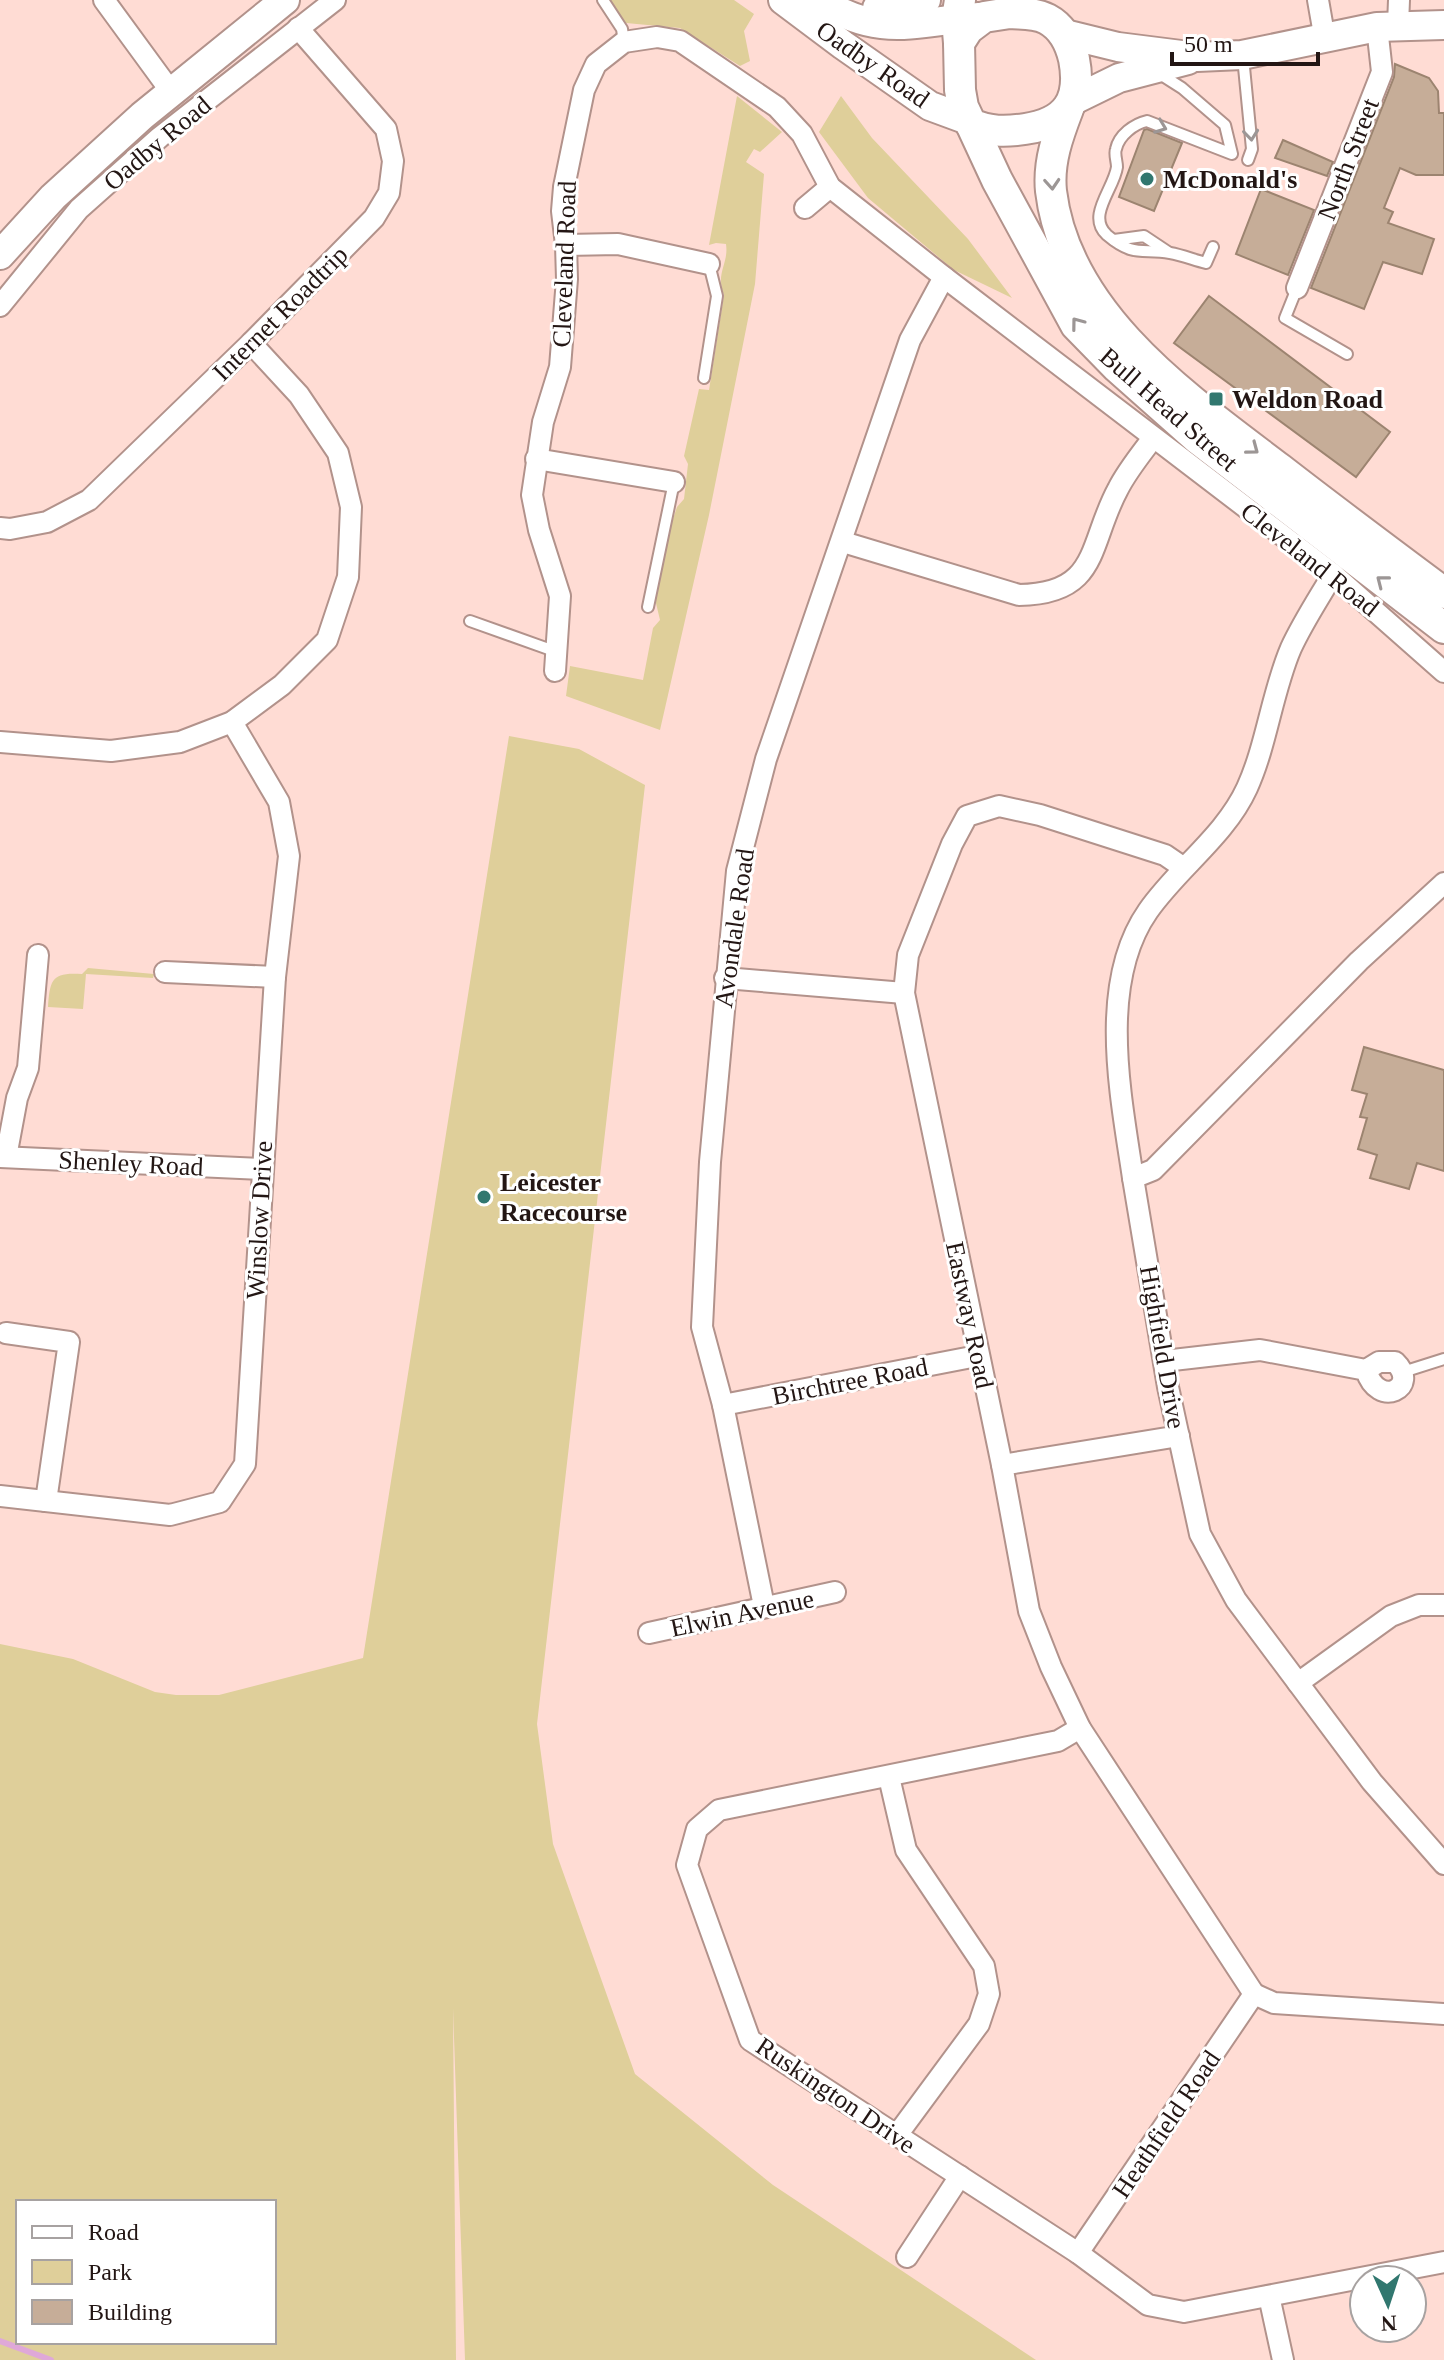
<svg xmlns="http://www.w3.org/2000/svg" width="1444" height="2360" font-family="'Times New Roman',serif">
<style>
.green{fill:#dfcf9a;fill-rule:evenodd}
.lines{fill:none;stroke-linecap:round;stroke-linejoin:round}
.stream{stroke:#dfa8d8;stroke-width:6}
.building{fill:#c6ad98;stroke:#9c8470;stroke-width:2}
.lane-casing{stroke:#b2928b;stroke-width:14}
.street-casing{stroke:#b2928b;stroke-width:24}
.secondary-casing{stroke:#b2928b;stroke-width:32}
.primary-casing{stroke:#b2928b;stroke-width:34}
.lane{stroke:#fff;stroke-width:10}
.street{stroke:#fff;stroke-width:20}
.secondary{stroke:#fff;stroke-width:28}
.primary{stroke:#fff;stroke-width:30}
.oneway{stroke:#9c9695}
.poi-dot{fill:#31776f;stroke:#fff;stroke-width:3}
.labels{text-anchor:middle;stroke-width:6;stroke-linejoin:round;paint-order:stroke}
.street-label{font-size:26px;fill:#231614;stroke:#fff}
.poi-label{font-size:26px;font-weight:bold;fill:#231614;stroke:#fff;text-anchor:start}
</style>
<rect width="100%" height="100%" fill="#ffdcd4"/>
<g class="green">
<polygon points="609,0 734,0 754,14 744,31 750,61 740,66 680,28 626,23"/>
<path d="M737,96L782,132L760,152L754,149L746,162L764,174L755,284L709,515L660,730L566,696L570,666L643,680L653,628L660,620L655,599L671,525L677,507L684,499L688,464L684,456L699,389L709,390L724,295C715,273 729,264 726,244L716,243L709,245Z"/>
<polygon points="841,96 872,138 968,239 1012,298 954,270 868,198 819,132"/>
<path d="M509,736L579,749L645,785L537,1724L553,1844L635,2074L773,2185L1036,2360H465L453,2008L456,2360H0V1644L73,1659L155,1692L176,1695H219L363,1658ZM18,2202H274V2342H18Z"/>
<path d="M88,968L154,974L153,978L86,974L83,1009L48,1007C50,979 52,972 82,974Z"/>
</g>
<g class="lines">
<polyline class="stream" points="0,2341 51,2360"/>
</g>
<g class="building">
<polygon points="1395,64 1429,78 1438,91 1439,113 1444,113 1444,175 1416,175 1400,168 1384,208 1393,212 1388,223 1434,239 1422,274 1383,262 1364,309 1311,288 1394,77"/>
<polygon points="1147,129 1182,143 1154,211 1119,197 1144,130"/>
<polygon points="1283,140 1333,162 1327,176 1275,158"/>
<polygon points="1261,189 1314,210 1288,275 1236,254"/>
<polygon points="1209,296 1390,432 1356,477 1174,343"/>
<polygon points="1364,1047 1444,1070 1444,1171 1417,1163 1409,1189 1370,1178 1377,1155 1358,1149 1367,1118 1360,1117 1367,1094 1352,1090"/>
</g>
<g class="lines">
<defs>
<g id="lane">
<polyline points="603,0 622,29 624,42"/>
<polyline points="1243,57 1252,149 1248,160"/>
<path d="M1160,74L1182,88L1225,125L1232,154L1147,121C1134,124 1119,135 1116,149C1114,154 1117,161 1117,167C1114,189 1086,216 1107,235C1134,258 1142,248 1170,253C1182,255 1194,260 1206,263L1213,247"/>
<polyline points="1114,240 1144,236 1168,252"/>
<polyline points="1297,288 1285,318 1347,354"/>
<polyline points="704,378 717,296 709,264"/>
<polyline points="648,607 674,482"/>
<polyline points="470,621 557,652"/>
<polyline points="1403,1372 1444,1359"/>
</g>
<g id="street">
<polyline points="104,0 172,93"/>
<polyline points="1318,0 1325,40"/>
<polyline points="1398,25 1399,0"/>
<polyline points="805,208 830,187"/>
<polyline points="566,245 618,244 709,264"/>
<polyline points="1297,288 1382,72 1377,27"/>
<polyline points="0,306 79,209 160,137 335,0"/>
<polyline points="536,459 674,482"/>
<polyline points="0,528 10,529 47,522 89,500 251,343 374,218 389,193 393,161 386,129 298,28"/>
<path d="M843,542L1019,595C1100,594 1088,544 1118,489C1127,471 1141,454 1153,438"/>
<polyline points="555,671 560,596 539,530 532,495 543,422 560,367 567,279 566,245 562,211 564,187 584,90 596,64 624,42 657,37 680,41 777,107 802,134 830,187 944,277 1333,574 1444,672"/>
<polyline points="0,742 111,751 180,742 232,722 282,685 327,640 348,577 351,507 338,453 299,395 251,343"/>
<polyline points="1184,868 1165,855 1040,815 999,806 967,816 952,844 908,955 904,993 1002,1465 1029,1611 1051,1667 1080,1728 1254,1994"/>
<polyline points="1444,883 1359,961 1153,1170 1133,1178 1168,1387 1200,1534 1236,1600 1372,1782 1444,1864"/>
<polyline points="165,972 275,977"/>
<polyline points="725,978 904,993"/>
<polyline points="0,1157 261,1169"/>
<polyline points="6,1157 17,1098 28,1068 38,955"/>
<path d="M1133,1178C1121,1097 1097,984 1148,911C1178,868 1225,836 1247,788C1267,744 1272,692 1291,648C1303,622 1319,598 1333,574"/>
<polyline points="6,1333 69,1342 46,1501"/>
<path d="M1164,1361L1260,1350L1366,1370C1378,1410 1421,1387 1395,1362H1379L1366,1370"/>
<polyline points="723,1405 977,1356"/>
<polyline points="1002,1465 1179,1436"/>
<polyline points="0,1496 170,1515 220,1502 245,1464 275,977 289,856 279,802 232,722"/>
<polyline points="764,1606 723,1405 702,1327 710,1162 737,871 766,759 910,340 944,277"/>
<polyline points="649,1633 835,1592"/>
<polyline points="1298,1683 1391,1616 1419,1605 1444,1605"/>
<polyline points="1080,1728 1058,1741 719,1810 697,1829 687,1865 750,2040 1078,2253 1148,2305 1184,2312 1444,2262"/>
<polyline points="889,1777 906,1850 984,1966 989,1994 979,2024 897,2135"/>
<polyline points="1254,1994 1274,2003 1444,2014"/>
<polyline points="1078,2253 1254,1994"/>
<polyline points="907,2257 960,2176"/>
<polyline points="1269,2296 1283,2360"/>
</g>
<g id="secondary">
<polyline points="783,0 843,45 930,106 968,120"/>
<path d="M819,0C880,39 913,22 979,17"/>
<path d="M877,8C892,9 912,8 926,0"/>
<polyline points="1065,34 1118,47 1197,57 1242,55 1377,27 1444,25"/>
<polyline points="1072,101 1119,78 1188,60"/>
<polyline points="0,255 53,197 142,116 285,0"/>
</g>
<g id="primary">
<path d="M1010,13C1022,14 1036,13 1047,19C1062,27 1070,42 1074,59C1082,100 1067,123 1025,129C1005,132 990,132 971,124L963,107L960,90L959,43L968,29L984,17Z"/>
<polyline points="959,43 957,19 960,0"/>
<path d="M1068,109C1058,135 1048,162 1051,191C1066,316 1188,399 1280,469C1334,511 1389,552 1444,593"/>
<polyline points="971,124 997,180 1076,325 1117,367 1197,438 1444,628"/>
</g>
</defs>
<use href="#lane" class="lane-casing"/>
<use href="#street" class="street-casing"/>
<use href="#secondary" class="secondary-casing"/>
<use href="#primary" class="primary-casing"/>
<use href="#lane" class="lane"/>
<use href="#street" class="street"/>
<use href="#secondary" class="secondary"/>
<use href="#primary" class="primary"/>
</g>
<defs><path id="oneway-chevron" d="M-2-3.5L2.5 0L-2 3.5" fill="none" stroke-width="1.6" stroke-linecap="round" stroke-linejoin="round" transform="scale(2)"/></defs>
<g class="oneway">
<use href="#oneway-chevron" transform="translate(1161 127) rotate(21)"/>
<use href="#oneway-chevron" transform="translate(1251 135) rotate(84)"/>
<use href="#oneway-chevron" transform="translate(1052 184) rotate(86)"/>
<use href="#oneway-chevron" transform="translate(1077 323) rotate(-127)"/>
<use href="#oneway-chevron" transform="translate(1253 449) rotate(37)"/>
<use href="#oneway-chevron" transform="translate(1382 581) rotate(-142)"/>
</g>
<g class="poi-dot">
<circle cx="1147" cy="179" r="8"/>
<rect x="1208" y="391" width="16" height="16" rx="4"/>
<circle cx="484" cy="1197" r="8"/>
</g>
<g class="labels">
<g class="street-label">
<text transform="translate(873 64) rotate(35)" y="9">Oadby Road</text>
<text transform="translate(157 143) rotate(-40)" y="9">Oadby Road</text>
<text transform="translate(1348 159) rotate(-69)" y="9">North Street</text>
<text transform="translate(564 264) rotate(-88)" y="9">Cleveland Road</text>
<text transform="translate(280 313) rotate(-45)" y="9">Internet Roadtrip</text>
<text transform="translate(1169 409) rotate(41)" y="9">Bull Head Street</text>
<text transform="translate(1310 559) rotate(38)" y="9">Cleveland Road</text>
<text transform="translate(734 928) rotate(-82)" y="9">Avondale Road</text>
<text transform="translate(131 1163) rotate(3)" y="9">Shenley Road</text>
<text transform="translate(259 1220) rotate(-87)" y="9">Winslow Drive</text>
<text transform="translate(970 1315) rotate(78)" y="9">Eastway Road</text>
<text transform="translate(1163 1347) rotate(80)" y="9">Highfield Drive</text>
<text transform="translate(850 1381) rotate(-11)" y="9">Birchtree Road</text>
<text transform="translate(742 1613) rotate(-12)" y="9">Elwin Avenue</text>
<text transform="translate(836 2095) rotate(34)" y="9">Ruskington Drive</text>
<text transform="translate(1166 2124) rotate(-56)" y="9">Heathfield Road</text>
</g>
<g class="poi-label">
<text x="1163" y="188">McDonald's</text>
<text x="1232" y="408">Weldon Road</text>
<text x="500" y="1191">Leicester<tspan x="500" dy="30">Racecourse</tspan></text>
</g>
</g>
<rect x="16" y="2200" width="260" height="144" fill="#ffffff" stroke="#a7a2a1" stroke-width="2"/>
<rect x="32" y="2226" width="40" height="12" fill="#ffffff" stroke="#a7a2a1" stroke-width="2"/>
<text x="88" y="2240" font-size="24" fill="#231614">Road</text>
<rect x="32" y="2260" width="40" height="24" fill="#dfcf9a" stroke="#a7a2a1" stroke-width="2"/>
<text x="88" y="2280" font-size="24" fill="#231614">Park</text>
<rect x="32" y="2300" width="40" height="24" fill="#c6ad98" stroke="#a7a2a1" stroke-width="2"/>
<text x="88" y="2320" font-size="24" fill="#231614">Building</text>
<g transform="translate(1388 2304) rotate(177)"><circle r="38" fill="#ffffff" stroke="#a7a2a1" stroke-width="2"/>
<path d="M0-6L14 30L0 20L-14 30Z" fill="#31776f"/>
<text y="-12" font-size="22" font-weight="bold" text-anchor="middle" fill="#231614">N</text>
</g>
<path d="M1172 52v12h146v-12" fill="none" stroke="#231614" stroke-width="4"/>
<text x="1184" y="52" font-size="24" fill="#231614" stroke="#ffffff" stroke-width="6" paint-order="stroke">50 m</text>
</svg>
